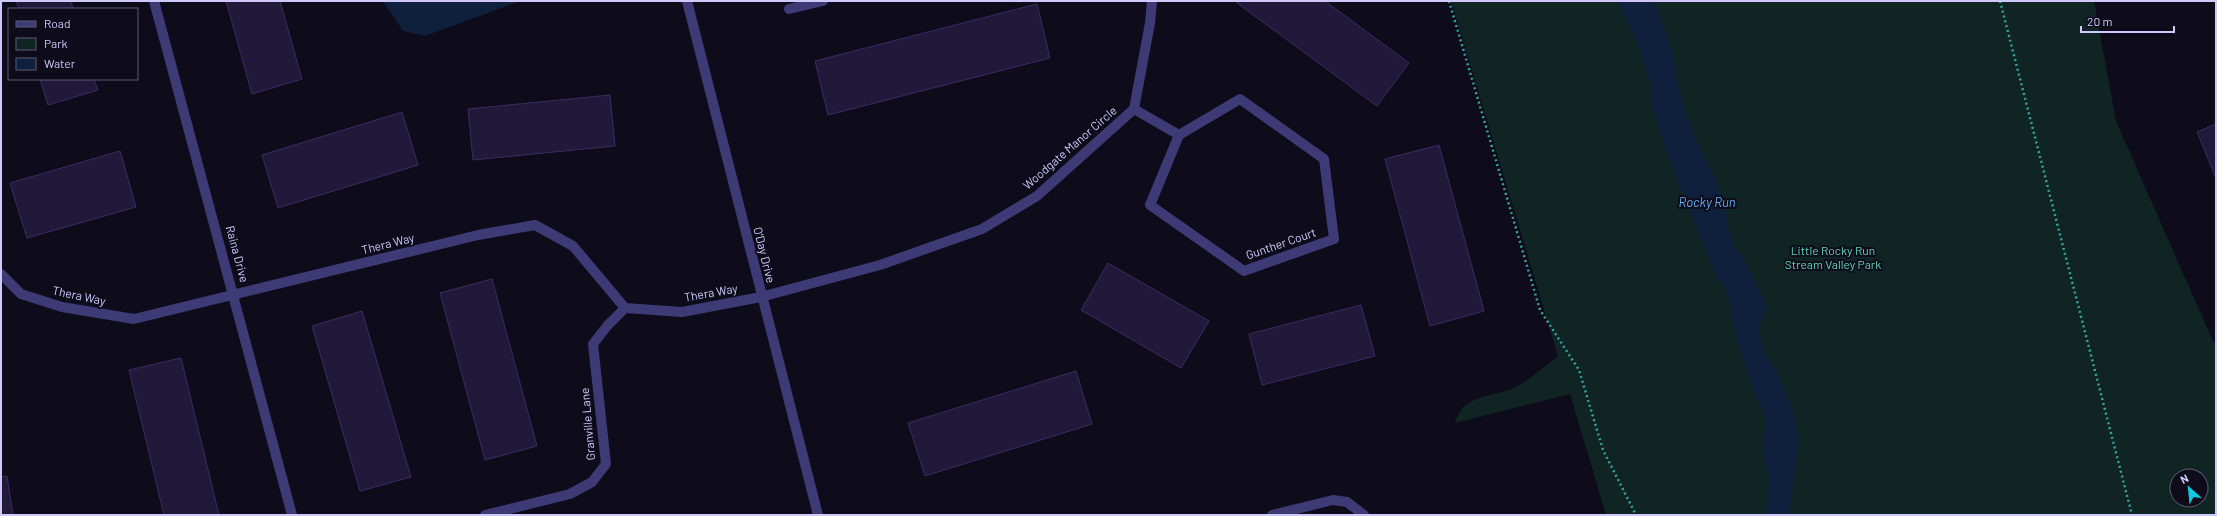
<svg xmlns="http://www.w3.org/2000/svg" width="2217" height="516" font-family="Barlow,sans-serif">
<style>
.green{fill:#0f2423;fill-rule:evenodd}
.water{fill:#0e203c}
.building{fill:#20193a;stroke:#382d64}
.lines{fill:none;stroke-linecap:round;stroke-linejoin:round}
.path{stroke:#34a49e;stroke-width:2.5;stroke-dasharray:2 3;stroke-linecap:butt}
.minor{stroke:#3d3a76;stroke-width:10}
.labels{text-anchor:middle;stroke-width:4;stroke-linejoin:round;paint-order:stroke}
.street-label{font-size:12px;fill:#cfc9fb;stroke:#0e0c1a}
.park-label{font-size:12px;fill:#5cd5b7;stroke:#0e0c1a}
.water-label{font-size:13px;font-style:italic;fill:#5eadf4;stroke:#0e0c1a}
</style>
<rect width="100%" height="100%" fill="#0e0c1a"/>
<path class="green" d="M1451,1H2094L2116,121L2212,339L2216,344V515H1606L1570,394L1455,423C1463,391 1497,399 1521,384C1534,376 1546,365 1558,356ZM2177,476H2201V500H2177Z"/>
<g class="water">
<polygon points="383,1 520,1 425,36 403,31"/>
<polygon points="1617,1 1654,1 1672,51 1679,90 1694,136 1725,199 1728,228 1735,248 1744,259 1767,306 1759,328 1762,347 1778,374 1792,408 1799,440 1789,515 1766,515 1769,476 1762,453 1766,421 1763,409 1754,392 1735,334 1728,294 1716,275 1673,170 1651,104 1652,88 1637,42"/>
</g>
<g class="building">
<polygon points="16,1 71,1 73,9 19,9"/>
<polygon points="226,1 280,1 302,79 252,94"/>
<polygon points="1239,1 1325,1 1409,63 1377,106 1237,3"/>
<polygon points="1037,4 1050,58 828,115 815,61"/>
<polygon points="40,79 94,79 98,90 48,105"/>
<polygon points="610,95 615,146 473,160 468,109"/>
<polygon points="402,112 418,165 278,208 262,155"/>
<polygon points="2216,124 2216,178 2197,132"/>
<polygon points="1439,145 1484,311 1430,326 1385,159"/>
<polygon points="120,151 136,207 27,238 10,183"/>
<polygon points="1108,263 1209,321 1181,368 1081,310"/>
<polygon points="492,279 537,446 485,460 440,293"/>
<polygon points="1361,305 1375,356 1262,385 1249,334"/>
<polygon points="362,311 411,477 360,491 312,326"/>
<polygon points="181,358 219,515 164,515 129,370"/>
<polygon points="1076,371 1092,424 925,476 908,423"/>
<polygon points="7,476 13,515 1,515 1,477"/>
</g>
<g class="lines">
<g class="path">
<polyline points="1449,1 1540,310 1579,370 1603,450 1636,515"/>
<polyline points="2000,1 2132,515"/>
</g>
<g class="minor">
<polyline points="154,1 292,515"/>
<polyline points="687,1 818,515"/>
<polyline points="789,9 823,1"/>
<polygon points="1240,99 1324,159 1334,239 1244,271 1150,205 1179,135"/>
<polyline points="1134,109 1179,135"/>
<polyline points="1,274 21,294 62,307 134,319 478,235 535,225 573,246 625,308 682,312 761,297 880,265 982,229 1037,196 1134,109 1150,23 1152,1"/>
<polyline points="485,515 570,494 592,482 606,464 593,344 608,325 625,308"/>
<polyline points="1272,515 1333,500 1347,502 1364,515"/>
</g>
</g>
<g class="labels">
<g class="street-label">
<text transform="translate(1070 148) rotate(-41)" y="4">Woodgate Manor Circle</text>
<text transform="translate(388 244) rotate(-14)" y="4">Thera Way</text>
<text transform="translate(1281 244) rotate(-19)" y="4">Gunther Court</text>
<text transform="translate(237 254) rotate(75)" y="4">Raina Drive</text>
<text transform="translate(764 255) rotate(76)" y="4">O'Day Drive</text>
<text transform="translate(711 293) rotate(-10)" y="4">Thera Way</text>
<text transform="translate(79 296) rotate(12)" y="4">Thera Way</text>
<text transform="translate(588 424) rotate(-95)" y="4">Granville Lane</text>
</g>
<g class="park-label">
<text x="1833" y="255">Little Rocky Run<tspan x="1833" dy="14">Stream Valley Park</tspan></text>
</g>
<g class="water-label">
<text x="1707" y="207">Rocky Run</text>
</g>
</g>
<rect width="2217" height="516" fill="none" stroke="#cfc9fb" stroke-width="4"/>
<rect x="8" y="8" width="130" height="72" fill="#0e0c1a" stroke="#5b5874"/>
<rect x="16" y="21" width="20" height="6" fill="#3d3a76" stroke="#5b5874"/>
<text x="44" y="28" font-size="12" fill="#cfc9fb">Road</text>
<rect x="16" y="38" width="20" height="12" fill="#0f2423" stroke="#5b5874"/>
<text x="44" y="48" font-size="12" fill="#cfc9fb">Park</text>
<rect x="16" y="58" width="20" height="12" fill="#0e203c" stroke="#5b5874"/>
<text x="44" y="68" font-size="12" fill="#cfc9fb">Water</text>
<g transform="translate(2189 488) rotate(333)"><circle r="19" fill="#0e0c1a" stroke="#5b5874"/>
<path d="M0-3L7 15L0 10L-7 15Z" fill="#0fcae1"/>
<text y="-6" font-size="11" font-weight="bold" text-anchor="middle" fill="#cfc9fb">N</text>
</g>
<path d="M2081 26v6h93v-6" fill="none" stroke="#cfc9fb" stroke-width="2"/>
<text x="2087" y="26" font-size="12" fill="#cfc9fb" stroke="#0e0c1a" stroke-width="3" paint-order="stroke">20 m</text>
</svg>
